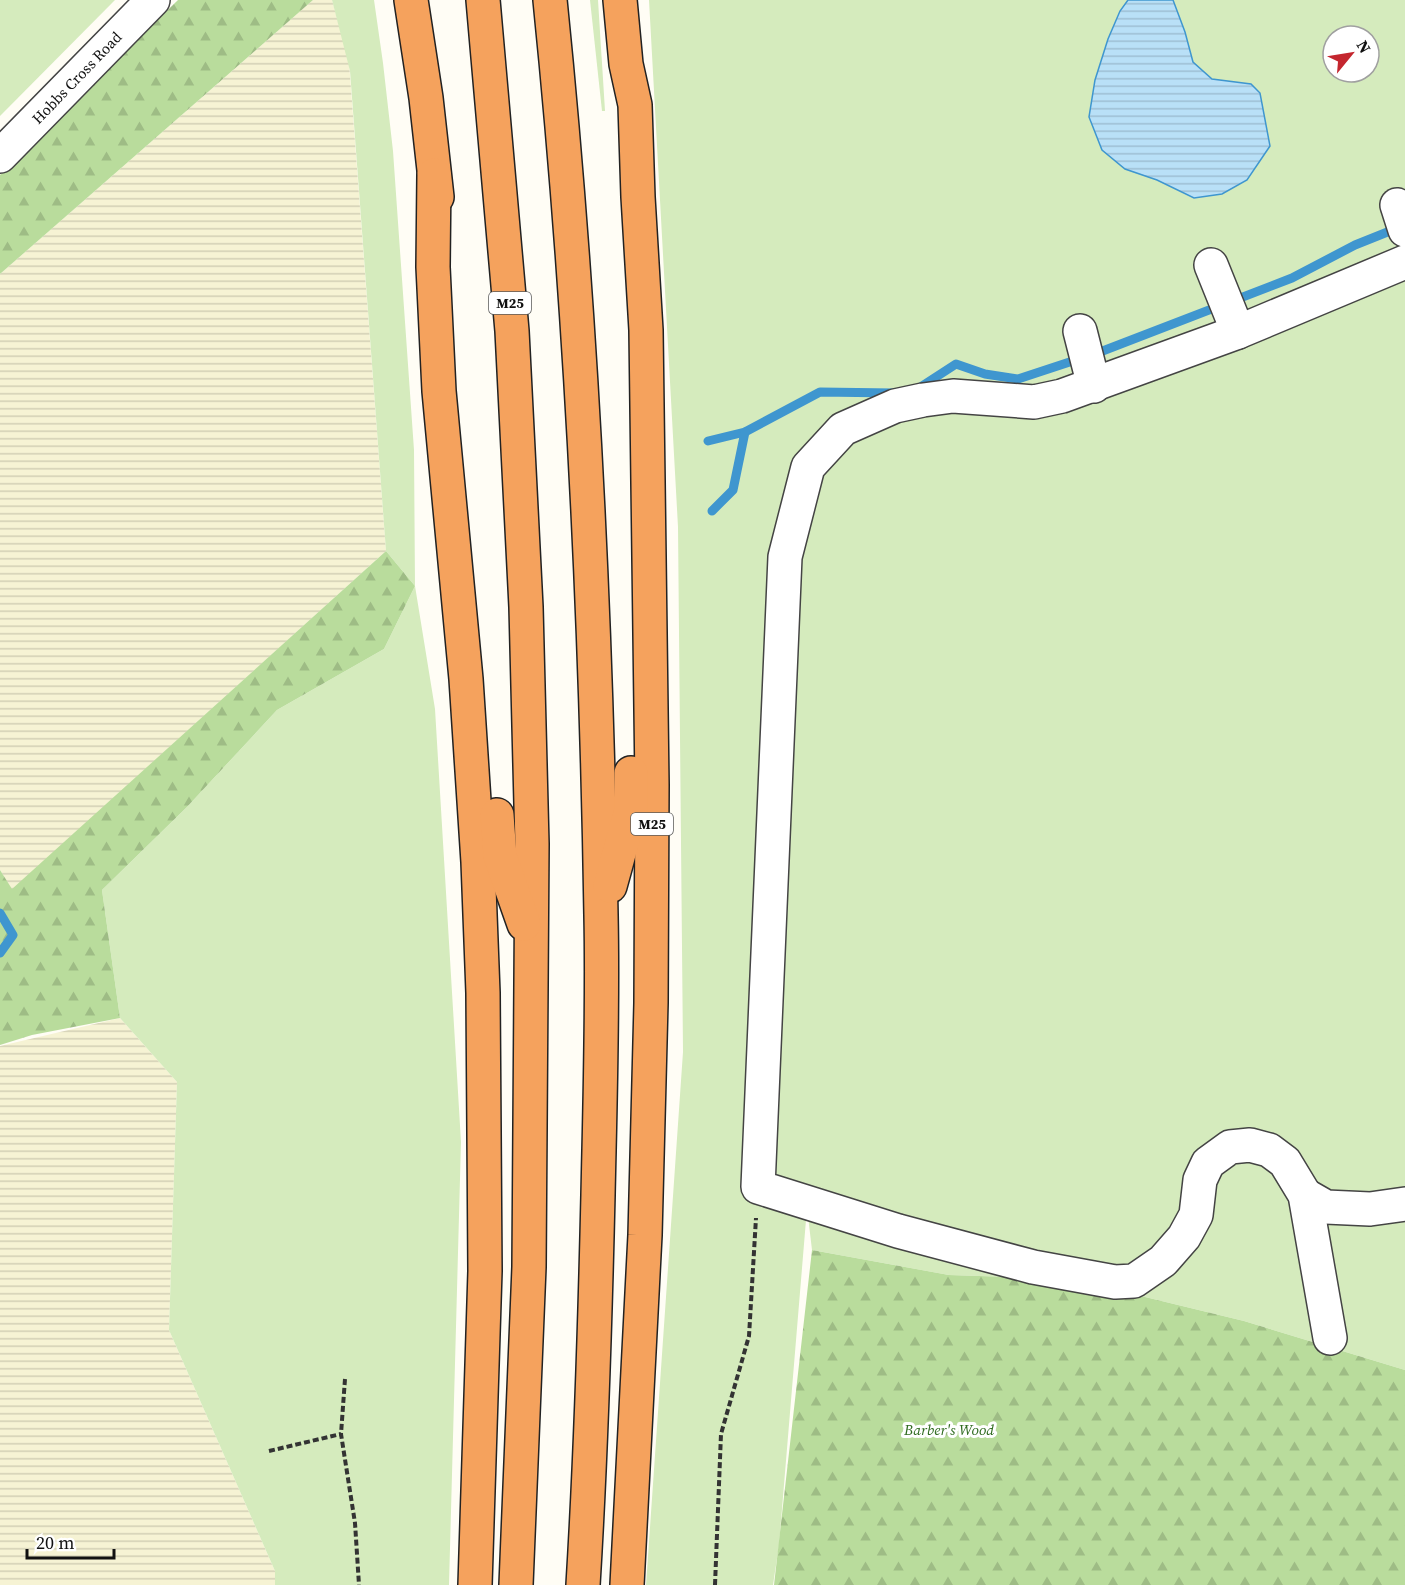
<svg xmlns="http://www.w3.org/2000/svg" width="1405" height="1585" font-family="'Source Serif 4',serif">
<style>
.farmland{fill:url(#farmland-rules)}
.grass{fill:#d5ebbd;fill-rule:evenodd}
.forest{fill:url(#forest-firs)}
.water{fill:url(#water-rules);stroke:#3f96cf;stroke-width:1.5}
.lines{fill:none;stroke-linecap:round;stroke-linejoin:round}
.stream{stroke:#3f96cf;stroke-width:9}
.minor-casing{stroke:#444;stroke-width:36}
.highway-casing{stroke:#222;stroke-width:36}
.path{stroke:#333;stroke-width:4;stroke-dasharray:6 3;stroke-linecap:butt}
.minor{stroke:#fff;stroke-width:33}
.highway{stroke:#f5a25d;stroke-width:33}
.labels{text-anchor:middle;stroke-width:6;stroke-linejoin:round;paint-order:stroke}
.shield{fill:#fff;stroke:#585858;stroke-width:1.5}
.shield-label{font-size:14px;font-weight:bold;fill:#111}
.street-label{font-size:15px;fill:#111;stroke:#fff}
.park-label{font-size:15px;font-style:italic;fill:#2f6b1f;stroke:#fff}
</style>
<defs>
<pattern id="farmland-rules" width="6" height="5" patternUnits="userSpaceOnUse" patternTransform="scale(1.5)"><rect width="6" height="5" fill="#f6f3d4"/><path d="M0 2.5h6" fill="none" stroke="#d2cfb5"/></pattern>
<pattern id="forest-firs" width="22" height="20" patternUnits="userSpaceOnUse" patternTransform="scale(1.5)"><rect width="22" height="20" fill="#b9dc9c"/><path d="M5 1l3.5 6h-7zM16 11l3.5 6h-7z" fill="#9ebc85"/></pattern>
<pattern id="water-rules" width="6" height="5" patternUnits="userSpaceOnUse" patternTransform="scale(1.5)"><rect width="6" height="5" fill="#b9e0f7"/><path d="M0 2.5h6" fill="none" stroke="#9ebfd3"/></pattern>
</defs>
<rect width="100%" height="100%" fill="#fffdf5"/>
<g class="farmland">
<polygon points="313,0 332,0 349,62 386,551 12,890 0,870 0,274"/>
<polygon points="120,1018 177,1082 169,1330 275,1571 275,1585 0,1585 0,1046"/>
</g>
<g class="grass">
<polygon points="0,0 115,0 0,116"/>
<polygon points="332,0 374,0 383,63 393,151 414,450 415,586 435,709 461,1142 449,1585 275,1585 275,1571 169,1330 177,1082 120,1018 102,890 187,807 277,710 384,649 415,586 386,551 350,71"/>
<polygon points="590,0 598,0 605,111 602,111"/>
<path d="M649,0H1405V1370L1244,1321L1071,1279L949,1275L812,1250L807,1208L779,1545L773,1585H646L683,1052L678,527ZM1333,36H1369V72H1333Z"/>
</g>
<g class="forest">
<polygon points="178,0 313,0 0,274 0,175"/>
<polygon points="386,551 415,586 384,649 277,710 187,807 102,890 120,1018 32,1035 0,1045 0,870 12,889"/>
<polygon points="812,1250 949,1275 1071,1279 1244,1321 1405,1370 1405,1585 774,1585"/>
</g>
<polygon class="water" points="1128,0 1173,0 1185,32 1193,62 1212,79 1251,84 1260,93 1270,146 1247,180 1222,194 1194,198 1157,180 1125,169 1102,150 1089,117 1095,80 1108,39 1120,11"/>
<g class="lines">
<g class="stream">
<polyline points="919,388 956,364 985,374 1018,379 1100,352 1292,278 1355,245 1400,227"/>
<polyline points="708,441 745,432 820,392 894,393"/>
<polyline points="712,511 733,490 745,432"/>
<polyline points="0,913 13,935 0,953"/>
</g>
<defs>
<g id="minor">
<polyline points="0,156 153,0"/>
<polyline points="1397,205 1405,230"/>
<polyline points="1211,265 1238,332"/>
<polyline points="1080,331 1094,386"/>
<polyline points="1305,1195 1326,1207 1370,1209 1405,1204"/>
<polyline points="1330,1338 1305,1195 1285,1162 1269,1150 1250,1145 1230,1147 1208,1163 1200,1180 1196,1215 1184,1237 1163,1261 1134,1281 1115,1282 1033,1267 898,1231 758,1187 785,557 808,467 843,429 895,406 923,400 953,396 1034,402 1062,396 1238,332 1405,262"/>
</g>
<g id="highway">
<polyline points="411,0 426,98 437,197"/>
<polyline points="483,0 512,331 526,607 532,844 529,1267 516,1585"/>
<path d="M550,0C581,304 596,610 601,915C603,1008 600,1102 598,1195C595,1325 591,1455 583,1585"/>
<polyline points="620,0 626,64 635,105 638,197 646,330 652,785 651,1003 645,1235 627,1585"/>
<polyline points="434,175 433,267 439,391 466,679 478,862 483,993 485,1271 475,1585"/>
<polyline points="497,815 500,856 524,924"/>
<polyline points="610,886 631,810 631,773"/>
</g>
</defs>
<use href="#minor" class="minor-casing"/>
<use href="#highway" class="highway-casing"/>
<g class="path">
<polyline points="345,1379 341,1434 355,1523 359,1585"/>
<polyline points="269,1451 341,1434"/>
<polyline points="715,1585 721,1434 749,1336 756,1218"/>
</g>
<use href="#minor" class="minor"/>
<use href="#highway" class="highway"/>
</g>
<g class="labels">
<g class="shield">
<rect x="489" y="292" width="42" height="22" rx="4.5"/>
<rect x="631" y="813" width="42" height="22" rx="4.5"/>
</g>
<g class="shield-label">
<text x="510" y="308">M25</text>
<text x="652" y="829">M25</text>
</g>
<g class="street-label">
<text transform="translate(77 78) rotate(-46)" y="5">Hobbs Cross Road</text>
</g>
<g class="park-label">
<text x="949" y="1435">Barber's Wood</text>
</g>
</g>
<g transform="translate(1351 54) rotate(60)"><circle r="28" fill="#ffffff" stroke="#a0a0a0" stroke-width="1.5"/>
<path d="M0-4.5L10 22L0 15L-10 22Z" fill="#c4262e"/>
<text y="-9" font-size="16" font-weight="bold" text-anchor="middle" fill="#111111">N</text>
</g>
<path d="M27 1549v9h87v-9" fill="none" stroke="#111111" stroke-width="3"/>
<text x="36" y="1549" font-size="18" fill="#111111" stroke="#ffffff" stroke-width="4.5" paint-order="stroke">20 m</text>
</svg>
